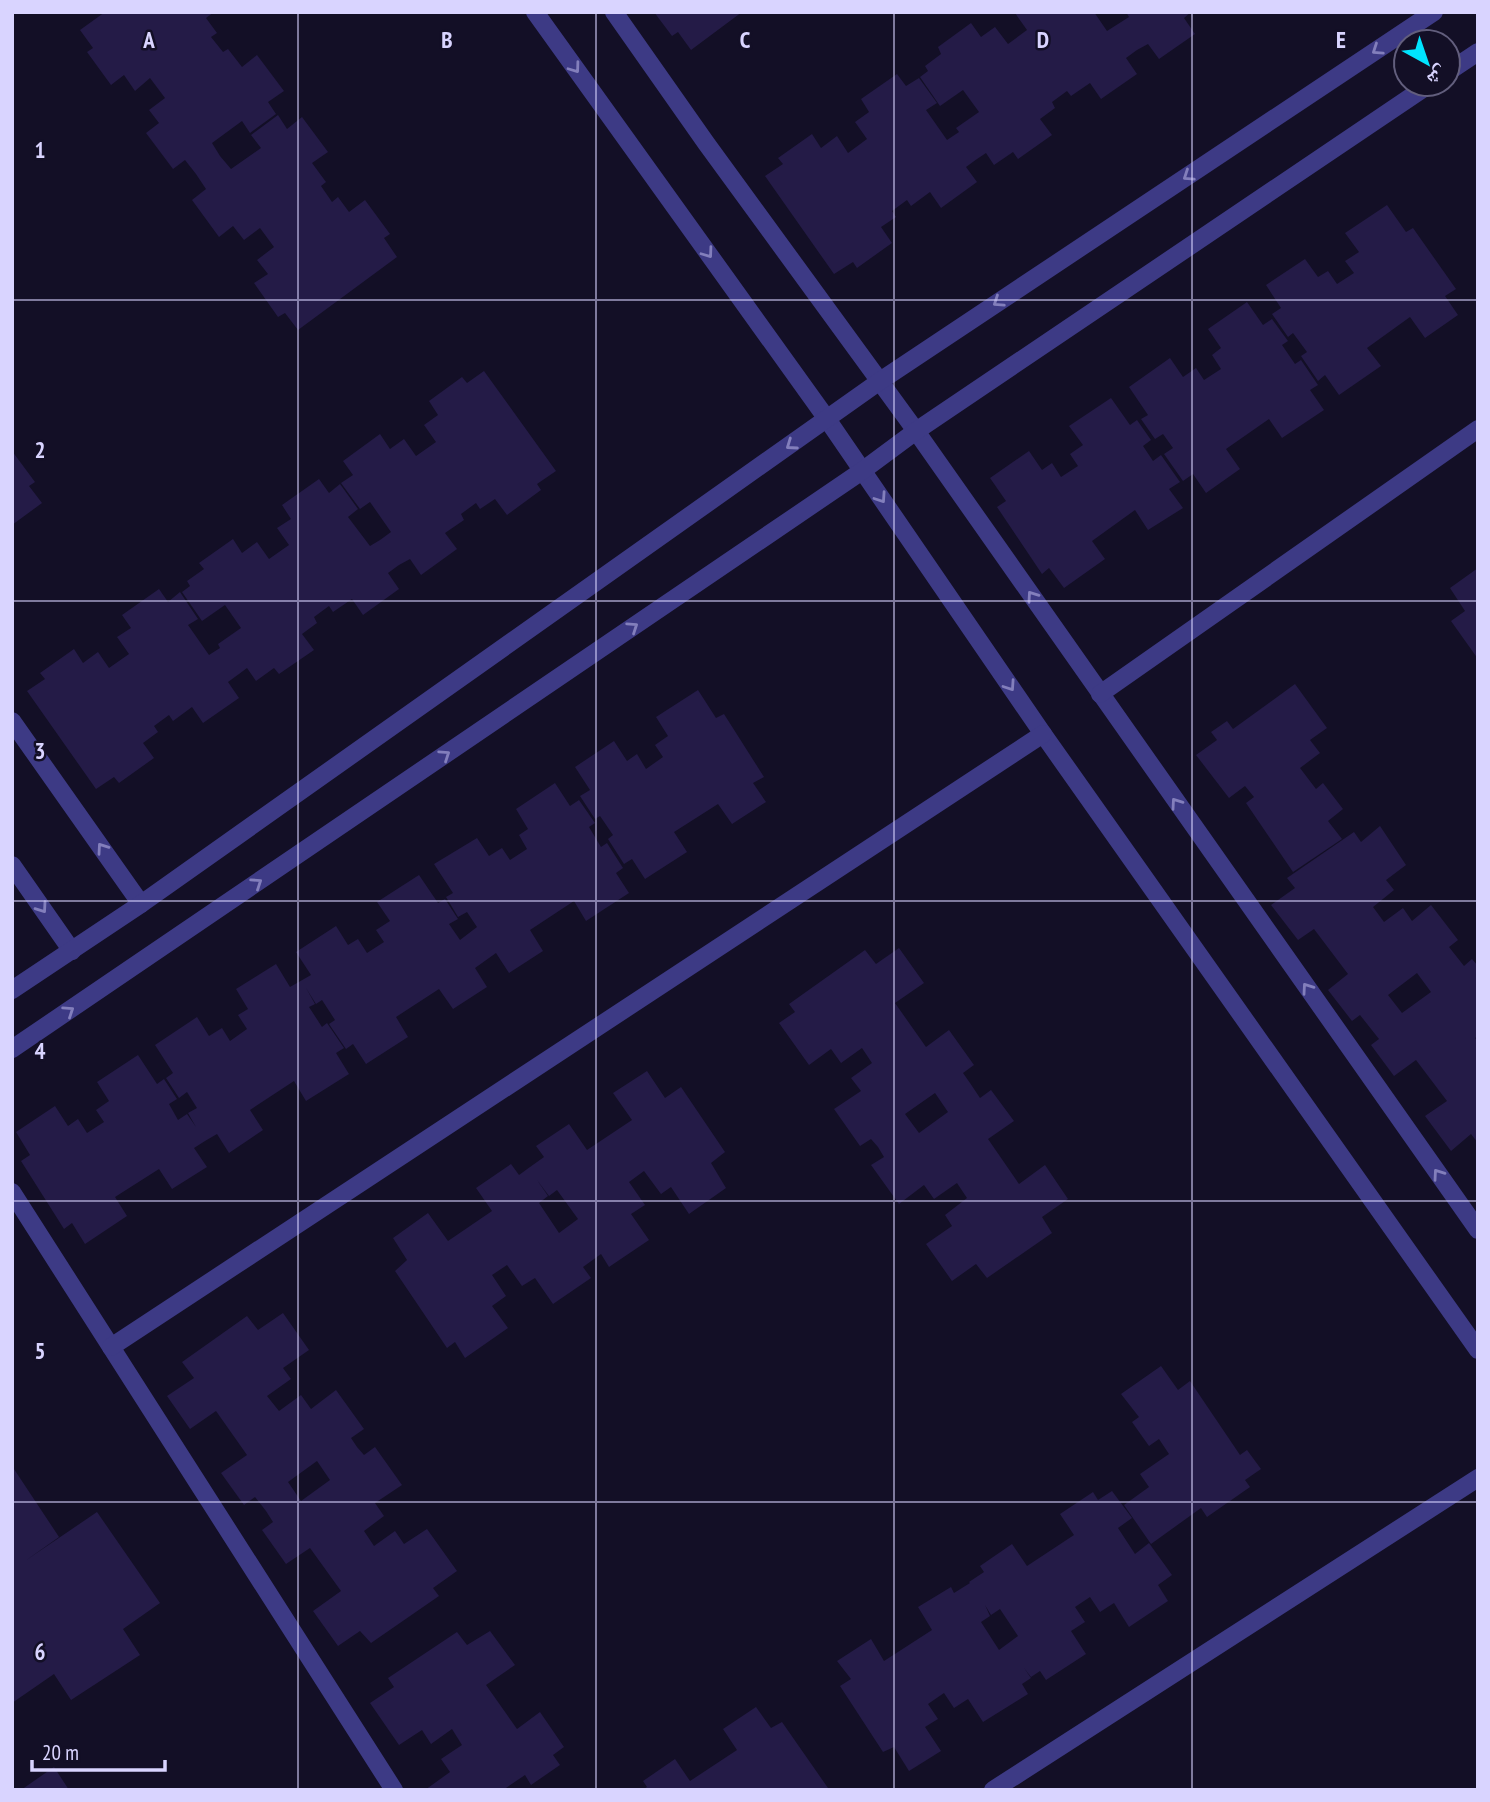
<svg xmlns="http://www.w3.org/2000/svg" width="1490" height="1802" font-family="'PT Sans Narrow','Noto Naskh Arabic',sans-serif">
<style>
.building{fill:#241b47;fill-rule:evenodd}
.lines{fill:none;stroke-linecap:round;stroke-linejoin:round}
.minor{stroke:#3d3a85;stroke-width:18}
.oneway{stroke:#837fbc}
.grid{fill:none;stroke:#d9d4ff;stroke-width:2;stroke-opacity:0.55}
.grid-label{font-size:23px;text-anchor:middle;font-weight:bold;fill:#d9d4ff;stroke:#130f26;stroke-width:5;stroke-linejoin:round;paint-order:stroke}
</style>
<rect width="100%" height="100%" fill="#130f26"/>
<g class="building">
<polygon points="105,12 214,12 206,18 217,33 211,37 223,52 228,49 242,67 257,55 284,91 268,102 276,114 250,133 242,121 212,143 220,156 231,169 261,148 251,135 278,115 287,129 302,117 328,152 312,163 326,182 321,186 332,202 338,197 349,212 365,200 390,234 384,238 397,257 298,330 285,313 278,317 254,283 268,274 257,260 274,247 260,228 244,240 233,226 219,237 192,200 206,189 196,174 185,160 173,169 146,133 159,123 149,110 165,98 150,78 135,91 124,75 111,85 87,52 93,48 80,30"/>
<polygon points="654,12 742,12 691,50 678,32 672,36"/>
<polygon points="1017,12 1094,12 1107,31 1129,17 1126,12 1191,12 1184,18 1195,34 1159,59 1148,44 1137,50 1126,58 1137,74 1101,99 1090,83 1071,96 1067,91 1052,102 1055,108 1040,119 1052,135 1018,159 1013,152 994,165 986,153 977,159 966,167 977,182 941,208 930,192 911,206 907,200 892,211 896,217 881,227 892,243 857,268 853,262 834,274 765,176 783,164 778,158 812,134 821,148 837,136 848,153 867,139 855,122 869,112 861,99 897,74 906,86 919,78 937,103 926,110 947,140 959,132 956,128 979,112 963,90 940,106 920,77 928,71 925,66 941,54 938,47 971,23 981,37 995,27 1008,44 1027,30 1015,13"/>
<polygon points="1387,205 1406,232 1413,228 1456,289 1445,296 1458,315 1425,338 1410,317 1367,348 1381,366 1339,395 1325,375 1318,381 1301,356 1307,352 1293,333 1288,337 1272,314 1281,308 1266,285 1305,259 1318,277 1328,271 1337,284 1354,273 1345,261 1359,252 1345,233"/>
<polygon points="1247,302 1263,325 1272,319 1288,341 1282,345 1295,364 1301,360 1318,385 1310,390 1324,410 1282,438 1269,419 1226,449 1240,469 1206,493 1193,474 1183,481 1164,454 1173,448 1163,434 1155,439 1141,419 1148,415 1129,387 1170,358 1183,377 1196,368 1204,380 1221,369 1212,355 1221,348 1208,329"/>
<polygon points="484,371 556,471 537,484 541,490 507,515 495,499 480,509 476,503 461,514 464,520 445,533 457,549 421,575 410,559 399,565 388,573 399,589 363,615 352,599 333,612 329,606 314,617 317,623 302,634 314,650 279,674 274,668 256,681 247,668 239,674 228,682 239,698 203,723 192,707 173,721 169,715 154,726 158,732 143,743 154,758 119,783 114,777 96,789 27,691 45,679 40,673 74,649 83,663 98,652 109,668 129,654 117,637 131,628 122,615 159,589 168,602 180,592 198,619 188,625 209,655 220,648 218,644 241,628 225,605 202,621 182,592 190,586 187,581 204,569 199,563 233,539 242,553 257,542 269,559 289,545 277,528 291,519 282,505 319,479 329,493 340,484 358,509 348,517 370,546 380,540 391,532 370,502 360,509 341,483 353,475 343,461 380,434 390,449 404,439 416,456 436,442 424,425 438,415 429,401 462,377 467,383"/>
<polygon points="1111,398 1130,425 1137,420 1151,440 1143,446 1153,461 1161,455 1180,482 1169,489 1183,508 1148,530 1135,510 1092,541 1105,559 1064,588 1049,568 1042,574 997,507 1006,501 990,478 1029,451 1042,470 1052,463 1061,477 1078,466 1070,454 1083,445 1069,426"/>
<polygon points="12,451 35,482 29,486 42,503 12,525"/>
<polygon points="1478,568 1478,659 1451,621 1465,611 1450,588"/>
<polygon points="1295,684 1327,728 1310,740 1320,753 1300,768 1316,789 1323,783 1343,809 1328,821 1342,839 1293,872 1246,803 1254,797 1245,786 1229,798 1196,755 1217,740 1211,732 1227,721 1233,729"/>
<polygon points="698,690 716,718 724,714 764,777 753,783 766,802 732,824 718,804 674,832 687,852 645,879 632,859 624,864 608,839 613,835 600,816 595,819 580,796 590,790 575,767 614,741 627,761 637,754 646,769 663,757 655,745 668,736 656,717"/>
<polygon points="555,783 570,806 579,800 595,823 589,827 601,847 607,843 623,868 616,873 629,893 586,921 574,901 530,930 543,951 509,973 496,953 475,968 487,987 453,1009 439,989 396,1017 408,1037 366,1064 353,1044 346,1049 329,1024 335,1020 322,1000 316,1004 306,988 315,1004 309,1007 322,1027 327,1023 344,1048 336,1053 349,1074 306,1101 294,1081 250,1110 263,1130 229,1153 217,1134 205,1141 194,1148 207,1167 172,1189 159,1169 115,1197 127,1216 85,1244 72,1223 64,1229 21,1161 30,1155 16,1132 55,1106 68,1126 78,1119 87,1133 104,1122 96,1110 109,1101 97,1082 138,1055 157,1084 164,1079 177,1099 169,1104 178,1120 187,1114 196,1127 188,1113 197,1108 187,1092 179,1098 166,1078 173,1073 155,1045 197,1017 209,1036 222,1028 230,1041 247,1029 238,1015 248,1009 236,989 276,964 290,987 311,975 296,952 336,926 348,945 358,939 367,953 384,942 376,930 390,921 377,902 419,875 438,903 445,899 458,919 449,924 460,940 477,927 467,912 458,917 446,897 453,893 434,864 477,838 489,856 502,848 510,860 527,849 519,835 528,829 516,809"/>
<path d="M1380,826L1406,865L1386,880L1394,890L1373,907L1384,922L1403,908L1412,921L1431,905L1458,940L1449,947L1464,966L1472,959L1478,966V1036L1475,1038L1478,1041V1143L1471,1134L1451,1151L1425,1116L1447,1101L1416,1060L1394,1076L1371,1045L1379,1039L1360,1015L1352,1021L1328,990L1348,974L1314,929L1298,940L1271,905L1295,888L1287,878L1354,832L1361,842ZM1417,973L1431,992L1402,1013L1388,995Z"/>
<path d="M899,948L924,983L895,1003L926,1047L949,1030L974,1065L963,1073L970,1083L980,1098L991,1090L1014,1121L988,1139L1019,1184L1045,1165L1068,1199L1042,1217L1052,1233L987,1278L976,1264L952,1281L926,1244L952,1226L945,1215L967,1198L957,1183L934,1199L924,1185L899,1204L871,1165L884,1157L878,1147L871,1139L860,1146L834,1109L861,1091L851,1078L872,1063L862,1048L841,1063L831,1049L809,1065L779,1023L795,1012L789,1004L865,950L876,964ZM935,1093L948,1112L919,1133L905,1114Z"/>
<path d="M647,1071L665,1098L681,1087L725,1152L711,1163L726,1188L689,1214L671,1187L661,1194L644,1171L629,1182L645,1205L631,1214L649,1240L609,1267L601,1254L583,1267L591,1278L553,1304L535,1278L522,1286L507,1265L492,1275L506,1296L492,1306L508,1328L465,1358L455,1342L447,1348L395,1271L407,1260L393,1238L428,1213L448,1241L492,1211L476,1188L511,1164L519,1175L530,1167L544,1157L536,1146L569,1124L587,1150L632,1120L613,1093ZM537,1180L549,1196L557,1190L578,1219L559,1233L539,1203L548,1196Z"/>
<path d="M283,1313L309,1350L283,1368L291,1379L267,1396L279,1411L301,1395L311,1409L336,1390L364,1429L351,1438L357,1447L364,1455L375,1447L402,1485L375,1503L384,1516L364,1531L374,1546L395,1531L404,1544L427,1529L457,1571L433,1588L439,1596L371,1643L360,1631L338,1646L313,1611L341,1591L310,1548L286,1564L262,1530L273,1522L266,1511L255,1497L244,1505L221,1473L247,1455L216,1411L190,1429L167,1396L194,1378L182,1362L247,1316L258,1330ZM317,1461L330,1480L301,1501L288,1482Z"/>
<polygon points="1161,1366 1178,1390 1190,1381 1240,1455 1247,1450 1261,1469 1245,1480 1250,1487 1207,1517 1201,1508 1151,1544 1124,1505 1149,1487 1140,1474 1169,1454 1159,1439 1149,1446 1132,1422 1139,1417 1121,1394"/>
<polygon points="12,1466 59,1537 25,1561 97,1512 160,1603 123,1629 140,1655 71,1700 54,1674 12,1703"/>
<path d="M1112,1491L1132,1518L1118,1528L1135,1554L1149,1543L1172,1575L1158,1585L1168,1601L1129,1627L1114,1603L1100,1612L1090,1597L1075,1607L1085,1622L1071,1631L1086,1654L1046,1680L1040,1671L1031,1677L1024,1668L1031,1678L1022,1684L1028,1694L983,1722L968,1699L954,1708L944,1693L928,1704L938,1719L925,1727L941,1751L909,1771L894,1747L883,1752L840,1686L851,1679L837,1661L871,1639L884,1661L932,1630L918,1607L951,1587L954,1593L970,1583L969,1582L984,1572L980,1566L1012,1544L1027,1566L1074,1535L1060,1514L1093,1492L1098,1500ZM985,1605L991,1615L1000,1609L1018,1636L999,1650L981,1622L990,1616Z"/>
<polygon points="490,1631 515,1665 486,1685 517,1729 540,1712 564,1747 553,1755 560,1765 531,1785 525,1775 503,1790 425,1790 450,1772 441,1759 462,1745 452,1729 431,1744 422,1730 399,1745 370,1703 394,1687 388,1678 457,1632 467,1645"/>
<polygon points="756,1707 771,1728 782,1722 828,1788 825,1790 642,1790 647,1787 643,1781 675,1759 690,1781 737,1750 723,1729"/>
<polygon points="54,1767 69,1790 21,1790"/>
</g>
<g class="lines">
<g class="minor">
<polyline points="535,12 827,419 1043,734 1478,1350"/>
<polyline points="614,12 706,143 916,431 1478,1230"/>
<polyline points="1448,72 1478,52"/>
<polyline points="1100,694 1478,429"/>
<polyline points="12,721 141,904"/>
<polyline points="12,865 72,951"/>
<polyline points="12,990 141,904 880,381 1434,12"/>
<polyline points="12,1049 862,471 916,431 1430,84"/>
<polyline points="12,1192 394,1790"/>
<polyline points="111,1347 1043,734"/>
<polyline points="993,1790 1478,1478"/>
</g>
</g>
<defs><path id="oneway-chevron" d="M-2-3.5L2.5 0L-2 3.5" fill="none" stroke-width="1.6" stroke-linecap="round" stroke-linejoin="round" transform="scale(1.75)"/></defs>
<g class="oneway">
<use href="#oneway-chevron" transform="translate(1377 50) rotate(146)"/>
<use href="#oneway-chevron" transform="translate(575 68) rotate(54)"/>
<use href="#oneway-chevron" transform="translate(1188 176) rotate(146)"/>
<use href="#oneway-chevron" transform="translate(708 253) rotate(54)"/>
<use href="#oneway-chevron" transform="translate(998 302) rotate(146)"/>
<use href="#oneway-chevron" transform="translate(791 445) rotate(145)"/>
<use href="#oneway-chevron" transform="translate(881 498) rotate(56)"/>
<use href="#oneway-chevron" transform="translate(1032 596) rotate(-125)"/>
<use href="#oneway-chevron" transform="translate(633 627) rotate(-34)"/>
<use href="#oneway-chevron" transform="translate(1010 686) rotate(56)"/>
<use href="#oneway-chevron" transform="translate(445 755) rotate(-34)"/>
<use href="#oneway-chevron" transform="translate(1176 803) rotate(-125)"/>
<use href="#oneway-chevron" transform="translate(102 848) rotate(-125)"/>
<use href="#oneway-chevron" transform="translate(257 883) rotate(-34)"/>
<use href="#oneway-chevron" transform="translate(42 908) rotate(55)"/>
<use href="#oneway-chevron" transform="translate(1307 988) rotate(-125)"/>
<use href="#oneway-chevron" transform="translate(69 1011) rotate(-34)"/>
<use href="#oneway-chevron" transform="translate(1438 1174) rotate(-125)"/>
</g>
<path class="grid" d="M298,12V1790M596,12V1790M894,12V1790M1192,12V1790M12,300H1478M12,601H1478M12,901H1478M12,1201H1478M12,1502H1478"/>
<g class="grid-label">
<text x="149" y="48">A</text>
<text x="447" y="48">B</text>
<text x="745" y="48">C</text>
<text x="1043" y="48">D</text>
<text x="1341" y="48">E</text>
<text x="40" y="158">1</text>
<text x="40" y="458">2</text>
<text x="40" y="759">3</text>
<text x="40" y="1059">4</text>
<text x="40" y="1359">5</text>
<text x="40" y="1660">6</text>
</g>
<rect width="1490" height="1802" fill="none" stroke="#d9d4ff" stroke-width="28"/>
<g transform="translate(1427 63) rotate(140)"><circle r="33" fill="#130f26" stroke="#625e7d" stroke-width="2"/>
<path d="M0-5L12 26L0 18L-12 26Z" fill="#00e5ff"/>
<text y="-10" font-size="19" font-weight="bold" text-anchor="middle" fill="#d9d4ff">ش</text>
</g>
<path d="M32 1760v10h133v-10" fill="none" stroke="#d9d4ff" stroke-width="3.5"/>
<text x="42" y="1760" font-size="21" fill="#d9d4ff" stroke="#130f26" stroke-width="5" paint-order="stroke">20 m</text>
</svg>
